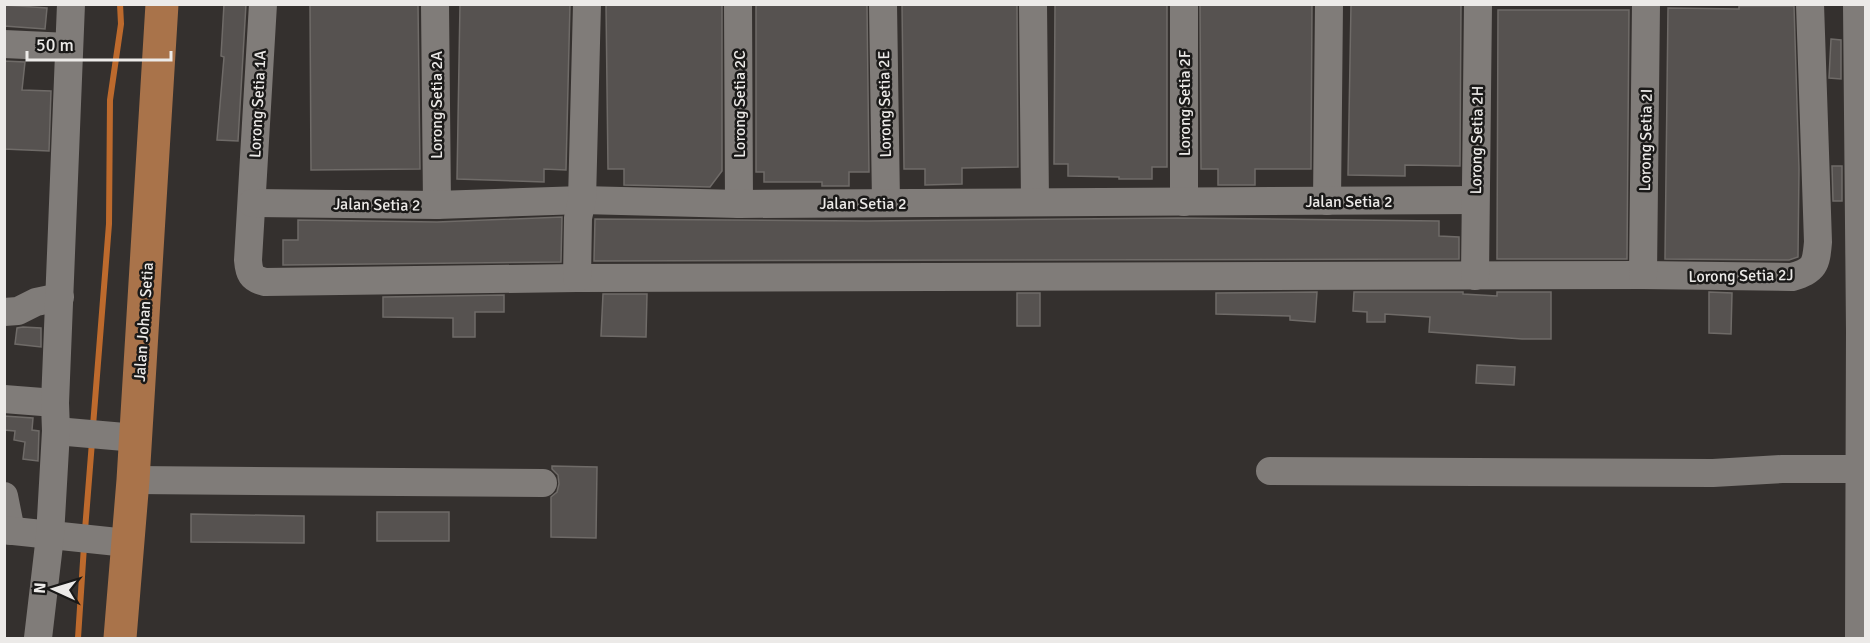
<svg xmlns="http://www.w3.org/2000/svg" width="1870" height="643" font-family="Signika,sans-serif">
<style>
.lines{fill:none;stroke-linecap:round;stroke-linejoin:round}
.stream{stroke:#bd6a2d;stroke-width:6}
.building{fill:#565250;stroke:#6f6b68;stroke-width:1.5}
.minor{stroke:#807c79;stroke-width:28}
.major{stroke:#a9734a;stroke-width:33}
.labels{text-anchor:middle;stroke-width:5;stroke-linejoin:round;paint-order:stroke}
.street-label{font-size:16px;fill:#eceae8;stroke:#1a1918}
</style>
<rect width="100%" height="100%" fill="#34302e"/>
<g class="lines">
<g class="stream">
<polyline points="93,426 109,224 110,100 121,24 120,4"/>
<polyline points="85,530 92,442"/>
<polyline points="78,638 84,546"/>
</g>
</g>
<g class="building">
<polygon points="224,4 246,4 238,141 217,140 224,57 221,56"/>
<polygon points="310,4 418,4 420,169 311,170"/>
<polygon points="460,4 570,4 566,170 544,169 544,182 457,179"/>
<polygon points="606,4 722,4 722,171 710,187 624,185 624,169 608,169"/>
<polygon points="756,4 867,4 869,172 849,172 849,186 822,186 822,182 764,182 764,172 756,172"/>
<polygon points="902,4 1017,4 1018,167 962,168 962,184 925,185 925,169 904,169"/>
<polygon points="1055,4 1167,4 1167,167 1152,167 1152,179 1119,179 1119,177 1068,176 1068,164 1054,164"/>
<polygon points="1200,4 1312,4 1311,169 1255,169 1255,185 1218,185 1218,169 1201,169"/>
<polygon points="1351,4 1461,4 1460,166 1405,165 1405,176 1348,175"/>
<polygon points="4,5 47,8 45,29 4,26"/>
<polygon points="1739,6 1794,6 1799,169 1798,257 1789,260 1665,259 1668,8 1739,9"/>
<polygon points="1498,10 1629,10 1627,259 1497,259"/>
<polygon points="1831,39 1841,40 1841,79 1829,78"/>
<polygon points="4,61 25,62 22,90 51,91 49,151 4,149"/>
<polygon points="1832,166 1842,166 1842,201 1833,201"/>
<polygon points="562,217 561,262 283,265 283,240 298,240 298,220 437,222"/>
<polygon points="1178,218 1439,221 1439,236 1459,237 1459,259 594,261 595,219 867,221"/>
<polygon points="1317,292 1315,322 1290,320 1290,316 1216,314 1216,293"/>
<polygon points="1354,292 1463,292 1463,294 1497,296 1497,292 1551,292 1551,339 1522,339 1429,332 1430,317 1385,314 1385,322 1367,322 1367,312 1353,311"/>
<polygon points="1709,292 1732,293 1731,334 1709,333"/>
<rect x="1017" y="293" width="23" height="33"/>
<polygon points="603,294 647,294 646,337 601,336"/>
<polygon points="504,295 504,312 475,312 475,337 453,337 453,318 383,317 383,297"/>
<polygon points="23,327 41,328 41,347 15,344 17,328"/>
<polygon points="1477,365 1515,367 1514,385 1476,383"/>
<polygon points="4,416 33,418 32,430 39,431 38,461 23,459 25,442 14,440 15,431 4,430"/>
<polygon points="552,466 597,467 596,538 551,537 551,497 557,492 559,484 558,475 552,469"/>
<rect x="377" y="512" width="72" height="29"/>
<polygon points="191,514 304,516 304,543 191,542"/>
</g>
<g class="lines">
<g class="minor">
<path d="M263,4L248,260C249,273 251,279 265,282L577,278L1643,275L1792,277C1815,270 1816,265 1818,242L1810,4"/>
<polyline points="435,4 437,205"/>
<polyline points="738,4 739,204"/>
<polyline points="883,4 886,203"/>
<polyline points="1033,4 1035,202"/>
<polyline points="1184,4 1184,202"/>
<polyline points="1857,4 1860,331 1859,638"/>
<polyline points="4,44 69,47"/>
<polyline points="1327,201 1329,4"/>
<polyline points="252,203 437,205 582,200 739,204 1475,200"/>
<polyline points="1643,275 1646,4"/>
<polyline points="1475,276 1478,4"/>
<polyline points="577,278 578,218 582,200 587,4"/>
<polyline points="4,312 18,311 36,302 60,297"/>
<polyline points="4,399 55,403"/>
<polyline points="56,431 136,438"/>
<polyline points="1270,471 1713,473 1782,469 1859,469"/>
<polyline points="133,480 543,483"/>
<polyline points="4,496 11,531"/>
<polyline points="4,530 127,543"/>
<polyline points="38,638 50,536 56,431 55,403 71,4"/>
</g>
<polyline class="major" points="120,638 133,480 162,4"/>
</g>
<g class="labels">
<g class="street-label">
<text transform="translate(1184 103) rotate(-90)" y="6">Lorong Setia 2F</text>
<text transform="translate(257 104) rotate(-87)" y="6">Lorong Setia 1A</text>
<text transform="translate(739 104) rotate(-90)" y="6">Lorong Setia 2C</text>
<text transform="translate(884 104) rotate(-91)" y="6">Lorong Setia 2E</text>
<text transform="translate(436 105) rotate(-90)" y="6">Lorong Setia 2A</text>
<text transform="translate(1476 140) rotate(-89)" y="6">Lorong Setia 2H</text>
<text transform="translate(1645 140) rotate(-89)" y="6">Lorong Setia 2I</text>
<text x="1349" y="207">Jalan Setia 2</text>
<text x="863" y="209">Jalan Setia 2</text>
<text transform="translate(377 204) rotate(1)" y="6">Jalan Setia 2</text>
<text transform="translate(1741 275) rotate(-1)" y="6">Lorong Setia 2J</text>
<text transform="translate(143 322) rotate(-86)" y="6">Jalan Johan Setia</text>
</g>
</g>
<rect width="1870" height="643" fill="none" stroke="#eceae8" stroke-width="12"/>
<g transform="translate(54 589) rotate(274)" stroke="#1a1918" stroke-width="4.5" paint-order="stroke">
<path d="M0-4.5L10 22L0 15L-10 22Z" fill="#eceae8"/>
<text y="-9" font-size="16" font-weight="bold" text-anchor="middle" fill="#eceae8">N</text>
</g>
<path d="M27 51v9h144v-9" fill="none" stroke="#eceae8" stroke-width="3"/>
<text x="36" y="51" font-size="18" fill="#eceae8" stroke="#1a1918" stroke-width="4.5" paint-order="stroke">50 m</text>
</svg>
